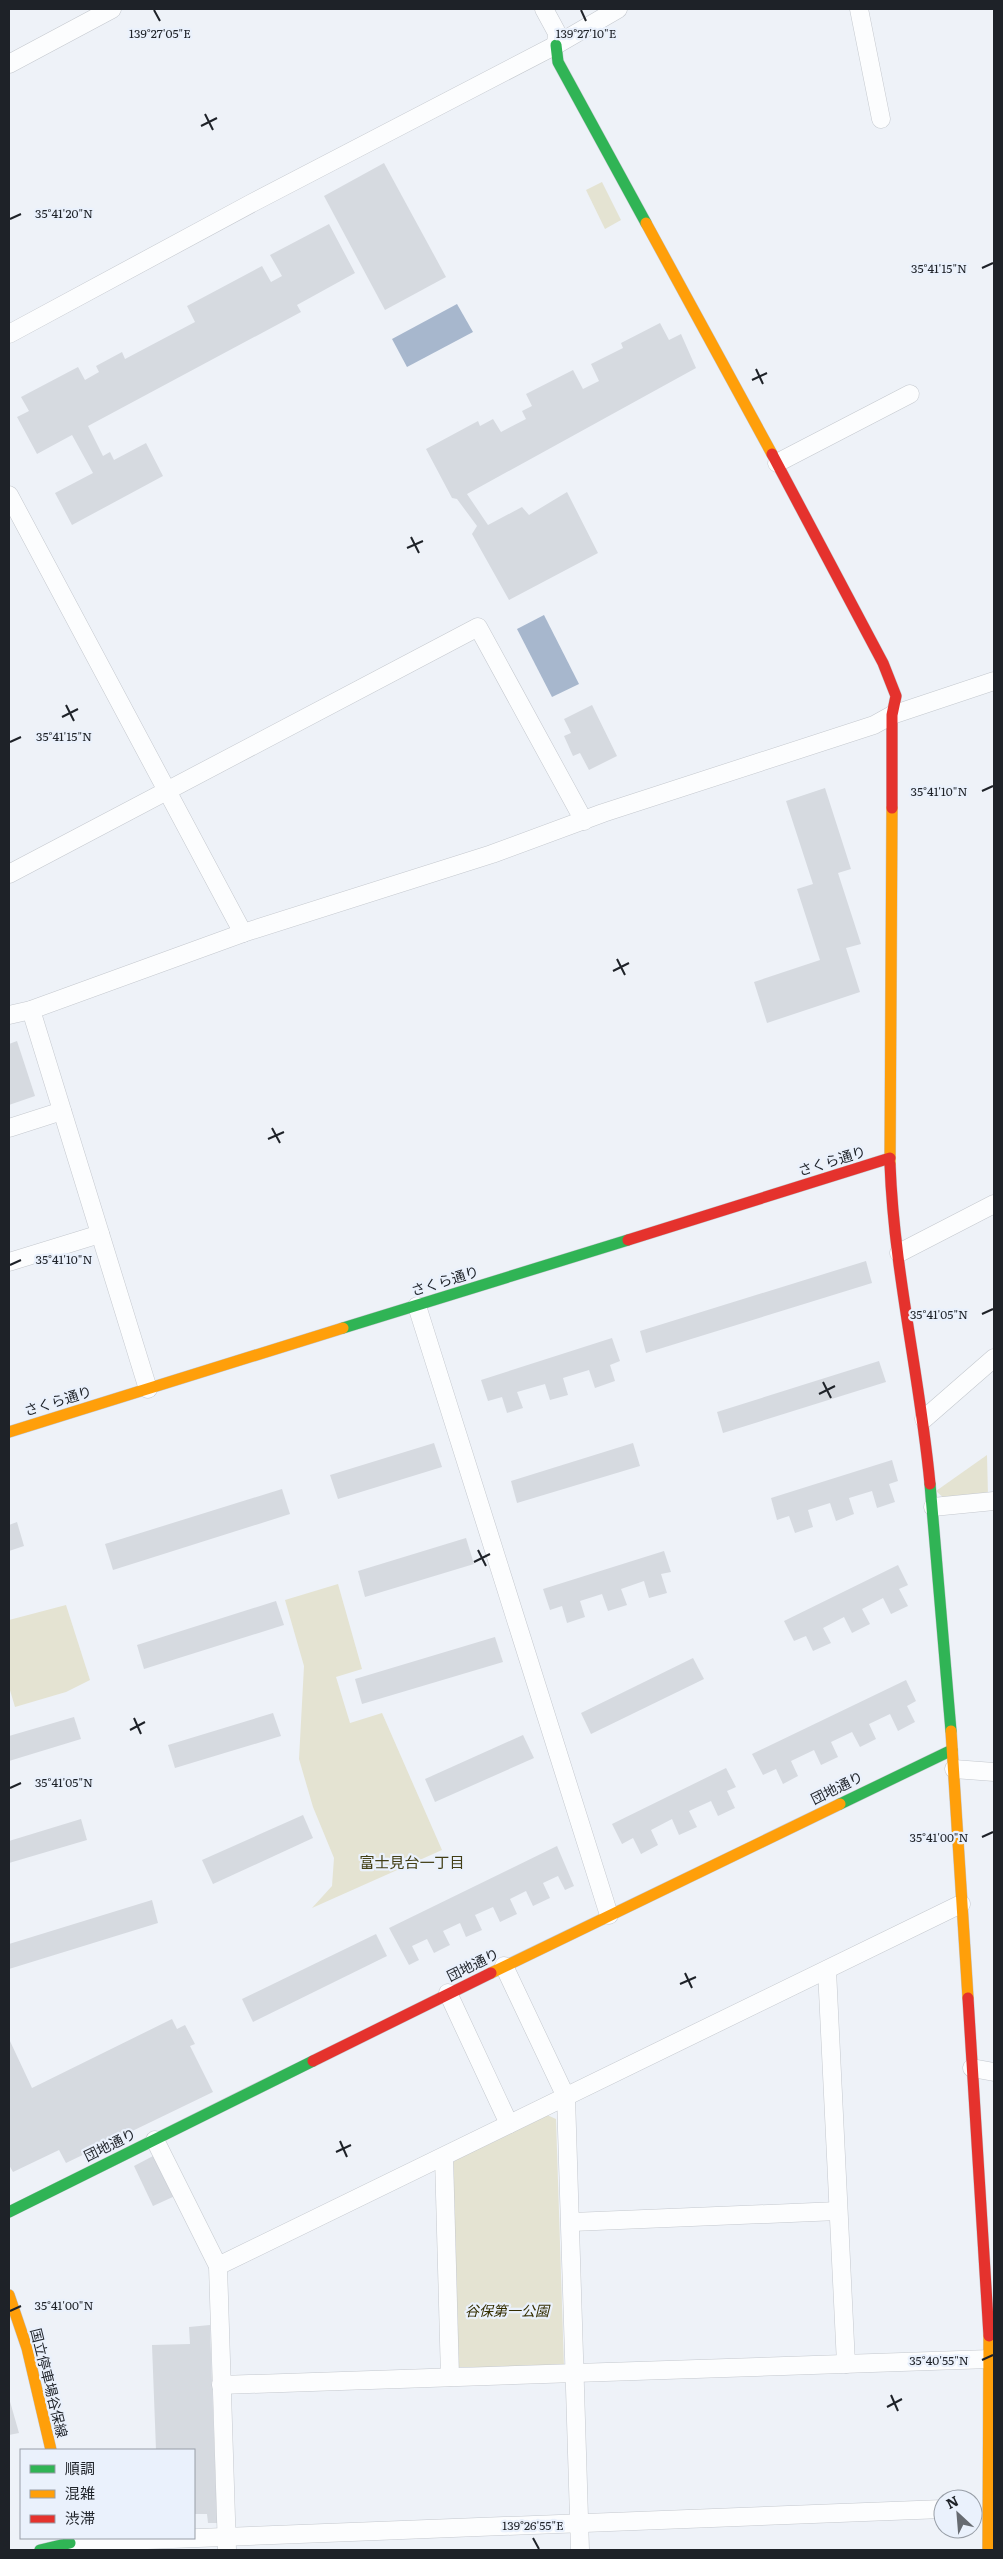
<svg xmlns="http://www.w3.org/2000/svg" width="1003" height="2559" font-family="Literata,'Noto Sans JP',serif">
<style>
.green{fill:#e4e3d2}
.water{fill:#a7b7cd}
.building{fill:#d6dae0}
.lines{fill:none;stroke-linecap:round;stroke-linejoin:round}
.street-casing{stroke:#c4c8ce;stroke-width:19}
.fast-casing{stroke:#c4c8ce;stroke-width:12}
.slow-casing{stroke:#c4c8ce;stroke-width:12}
.jam-casing{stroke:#c4c8ce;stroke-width:12}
.street{stroke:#fcfdfe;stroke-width:18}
.fast{stroke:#30b455;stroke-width:11}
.slow{stroke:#ff9f0a;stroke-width:11}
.jam{stroke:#e5322d;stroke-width:11}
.ticks{fill:none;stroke:#1e2228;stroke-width:2}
.labels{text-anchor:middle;stroke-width:4.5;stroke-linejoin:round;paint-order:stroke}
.street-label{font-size:14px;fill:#1e2228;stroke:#eaf1fc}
.park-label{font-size:14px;font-style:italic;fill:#332d00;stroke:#eaf1fc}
.neighbourhood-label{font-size:15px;fill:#423e14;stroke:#eaf1fc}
.ticks-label{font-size:12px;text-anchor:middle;fill:#1e2228;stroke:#eaf1fc;stroke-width:4.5;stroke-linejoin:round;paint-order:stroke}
</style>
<rect width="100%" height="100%" fill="#eef2f8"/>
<g class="green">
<polygon points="602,182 621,220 605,229 586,190"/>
<polygon points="987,1455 988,1496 946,1500 936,1491"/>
<polygon points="338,1584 362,1669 336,1677 350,1723 382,1713 442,1850 312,1908 332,1886 334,1858 313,1807 299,1759 304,1666 285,1600"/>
<polygon points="66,1605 90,1680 66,1692 15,1707 9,1687 9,1620"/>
<polygon points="547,2115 556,2119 564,2367 452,2367 452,2161"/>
</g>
<g class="water">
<polygon points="457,304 473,332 407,367 392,339"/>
<polygon points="544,615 579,684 552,697 517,629"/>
</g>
<g class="building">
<polygon points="384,163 446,277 385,310 324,196"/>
<polygon points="329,224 355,273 297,305 301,312 88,426 103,456 110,452 114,460 146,443 163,476 72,525 55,493 93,473 72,435 37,454 17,417 29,411 21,397 78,367 85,380 99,372 96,366 122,352 125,359 195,322 187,306 262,266 271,282 282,276 270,255"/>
<polygon points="660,323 669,340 681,334 696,368 467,494 488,525 522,507 529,515 567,492 598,553 509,600 472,534 477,526 457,499 452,498 426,449 478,421 480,426 493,419 501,432 526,419 522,411 532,406 526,394 573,370 583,389 599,381 591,364 623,348 621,343"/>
<polygon points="592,705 617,756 589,770 580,753 573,756 564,736 571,733 564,719"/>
<polygon points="825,788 851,869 838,873 861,944 846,948 860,992 767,1023 754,982 820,960 797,889 813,884 786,801"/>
<polygon points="17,1041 35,1096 9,1105 9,1044"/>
<polygon points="866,1261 872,1283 646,1353 640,1331"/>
<polygon points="612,1338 620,1361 610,1365 615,1381 595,1388 589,1370 563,1378 568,1395 550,1400 545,1384 517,1392 523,1408 507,1413 502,1397 488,1401 481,1380"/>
<polygon points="879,1361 886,1382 723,1433 717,1412"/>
<polygon points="434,1443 442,1467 338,1499 330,1475"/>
<polygon points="633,1443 640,1466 517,1503 511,1481"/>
<polygon points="892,1460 898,1481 889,1484 895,1502 877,1508 872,1491 849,1498 854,1514 836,1521 830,1503 808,1510 813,1527 795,1533 789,1516 777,1520 771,1498"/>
<polygon points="282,1489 290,1514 113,1570 105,1544"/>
<polygon points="17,1522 24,1546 9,1551 9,1525"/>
<polygon points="466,1538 474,1564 365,1597 358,1571"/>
<polygon points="664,1551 671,1572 661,1574 667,1593 649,1598 644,1581 621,1589 627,1605 608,1611 602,1594 580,1601 585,1617 567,1623 562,1606 550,1610 543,1589"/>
<polygon points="898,1565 908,1585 899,1589 908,1606 891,1614 883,1598 862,1609 870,1624 852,1633 844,1617 823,1628 831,1643 813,1651 806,1636 794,1641 784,1621"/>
<polygon points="276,1601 284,1625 144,1669 137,1645"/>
<polygon points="495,1637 503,1662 362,1704 355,1679"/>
<polygon points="693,1658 704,1679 591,1734 581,1713"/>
<polygon points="906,1680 916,1701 907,1706 915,1722 898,1731 890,1714 869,1724 876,1739 860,1747 852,1732 831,1742 838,1757 821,1765 814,1750 791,1761 798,1776 783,1784 776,1769 763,1775 752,1754"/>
<polygon points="273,1713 281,1736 175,1768 168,1745"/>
<polygon points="74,1717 81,1739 9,1761 9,1736"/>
<polygon points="523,1735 534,1758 435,1802 425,1779"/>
<polygon points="726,1768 736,1787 727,1791 735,1808 718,1816 711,1801 689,1811 697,1827 679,1835 672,1819 651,1830 658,1845 641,1854 633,1838 622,1844 612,1824"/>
<polygon points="303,1815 313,1838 213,1884 202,1860"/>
<polygon points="81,1819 87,1840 9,1863 9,1841"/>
<polygon points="557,1846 574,1886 565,1890 558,1876 543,1883 550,1898 533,1906 526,1891 510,1899 517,1914 500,1922 493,1907 475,1915 482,1930 466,1937 460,1923 443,1931 450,1945 434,1953 427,1939 412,1946 419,1960 409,1965 389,1928"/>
<polygon points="152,1900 158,1923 9,1969 9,1944"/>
<polygon points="376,1934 387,1956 253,2022 242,1999"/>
<polygon points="172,2019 177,2029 185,2025 195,2044 190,2046 213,2092 66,2163 59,2150 13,2172 9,2165 9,2039 32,2088"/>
<polygon points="155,2155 175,2196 153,2206 134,2166"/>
<polygon points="210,2325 217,2523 208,2523 207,2514 194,2514 194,2450 156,2450 152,2345 190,2344 189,2327"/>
<polygon points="9,2398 19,2433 9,2435"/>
</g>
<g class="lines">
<defs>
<g id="street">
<polyline points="544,9 557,33 556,45"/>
<polyline points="859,9 881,119"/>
<polyline points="9,64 112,9"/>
<polyline points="9,334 252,203 556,45 618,9"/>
<polyline points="777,463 910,394"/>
<polyline points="9,495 243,933"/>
<polyline points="9,874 478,627 584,821"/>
<polyline points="31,1010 148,1389"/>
<polyline points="9,1015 31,1010 243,933 492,854 603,813 874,725 892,715 994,681"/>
<polyline points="9,1128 62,1111"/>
<polyline points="899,1253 994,1204"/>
<polyline points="9,1262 100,1234"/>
<polyline points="417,1306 609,1915"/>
<polyline points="924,1419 994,1358"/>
<polyline points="933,1507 994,1501"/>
<polyline points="954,1769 994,1772"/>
<polyline points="504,1966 566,2097 580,2550"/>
<polyline points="827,1970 846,2364"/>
<polyline points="448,1993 509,2124"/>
<polyline points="972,2068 994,2072"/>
<polyline points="155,2140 218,2266 227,2550"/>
<polyline points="444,2157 450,2377"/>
<polyline points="572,2222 838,2211"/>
<polyline points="218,2266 961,1904"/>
<polyline points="221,2385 990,2359"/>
<polyline points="70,2543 943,2509"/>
</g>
<g id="fast">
<polyline points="556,45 558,62 646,223"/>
<polyline points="343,1328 628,1240"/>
<polyline points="930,1484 951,1731"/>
<polyline points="840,1804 952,1750"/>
<polyline points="9,2212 313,2061"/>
<polyline points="40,2550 70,2543"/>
</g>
<g id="slow">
<polyline points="646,223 772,454"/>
<polyline points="890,1164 892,808"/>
<polyline points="9,1432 343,1328"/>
<polyline points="951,1731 968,1998"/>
<polyline points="491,1973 840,1804"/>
<polyline points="9,2295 27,2348 51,2450"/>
<polyline points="988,2550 989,2336"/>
</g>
<g id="jam">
<polyline points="772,454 883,663 896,696 892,715 892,808"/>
<path d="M890,1164C894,1272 920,1377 930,1484"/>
<polyline points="628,1240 890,1158"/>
<polyline points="968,1998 989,2336"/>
<polyline points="313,2061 491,1973"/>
</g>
</defs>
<use href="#street" class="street-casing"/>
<use href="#fast" class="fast-casing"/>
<use href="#slow" class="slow-casing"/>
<use href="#jam" class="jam-casing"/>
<use href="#street" class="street"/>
<use href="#fast" class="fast"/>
<use href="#slow" class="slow"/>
<use href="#jam" class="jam"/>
</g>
<path class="ticks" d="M154,10L160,21M581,10L586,21M205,114L213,130M201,126L217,118M10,219L21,214M982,268L993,263M756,369L763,384M752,380L767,373M411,537L419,553M407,548L423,541M66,705L74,721M62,717L78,709M10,742L21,737M982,791L993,786M617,959L625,975M613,971L629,963M272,1128L280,1143M268,1139L284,1132M10,1265L21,1260M982,1314L993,1309M823,1382L831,1398M819,1394L835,1386M478,1550L486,1566M474,1562L490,1554M134,1718L141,1734M130,1730L145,1722M10,1788L21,1783M982,1837L993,1832M685,1973L692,1988M680,1984L696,1977M340,2141L347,2157M336,2152L351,2145M10,2311L21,2306M982,2360L993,2355M891,2395L898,2411M887,2407L902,2399M533,2538L539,2549"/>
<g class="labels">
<g class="street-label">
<text transform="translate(832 1161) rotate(-17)" y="5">さくら通り</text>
<text transform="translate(445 1281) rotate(-17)" y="5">さくら通り</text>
<text transform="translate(58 1401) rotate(-17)" y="5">さくら通り</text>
<text transform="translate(837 1788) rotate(-26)" y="5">団地通り</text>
<text transform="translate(473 1965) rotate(-26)" y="5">団地通り</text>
<text transform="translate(110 2145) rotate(-26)" y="5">団地通り</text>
<text transform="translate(49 2383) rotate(76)" y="5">国立停車場谷保線</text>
</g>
<g class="park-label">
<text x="507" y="2316">谷保第一公園</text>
</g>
<g class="neighbourhood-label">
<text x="412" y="1868">富士見台一丁目</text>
</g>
</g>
<g class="ticks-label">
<text x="160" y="38">139°27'05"E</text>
<text x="586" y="38">139°27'10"E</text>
<text x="64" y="218">35°41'20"N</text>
<text x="939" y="273">35°41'15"N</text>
<text x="64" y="741">35°41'15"N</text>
<text x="939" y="796">35°41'10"N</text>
<text x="64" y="1264">35°41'10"N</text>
<text x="939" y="1319">35°41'05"N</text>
<text x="64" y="1787">35°41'05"N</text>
<text x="939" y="1842">35°41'00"N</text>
<text x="64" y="2310">35°41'00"N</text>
<text x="939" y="2365">35°40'55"N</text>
<text x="533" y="2530">139°26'55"E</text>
</g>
<rect width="1003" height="2559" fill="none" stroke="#1e2228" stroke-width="20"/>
<rect x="20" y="2449" width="175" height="90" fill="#eaf1fc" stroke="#989ea7"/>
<rect x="30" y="2465" width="25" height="8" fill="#30b455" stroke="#989ea7"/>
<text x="65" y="2474" font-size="15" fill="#1e2228">順調</text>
<rect x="30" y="2490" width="25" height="8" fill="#ff9f0a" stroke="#989ea7"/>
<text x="65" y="2499" font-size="15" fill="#1e2228">混雑</text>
<rect x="30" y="2515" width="25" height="8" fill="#e5322d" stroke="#989ea7"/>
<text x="65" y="2524" font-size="15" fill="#1e2228">渋滞</text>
<g transform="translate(958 2514) rotate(334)"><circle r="24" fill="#eaf1fc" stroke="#989ea7"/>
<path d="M0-4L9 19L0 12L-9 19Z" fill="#676b71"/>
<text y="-8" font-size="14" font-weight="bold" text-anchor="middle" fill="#1e2228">N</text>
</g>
</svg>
